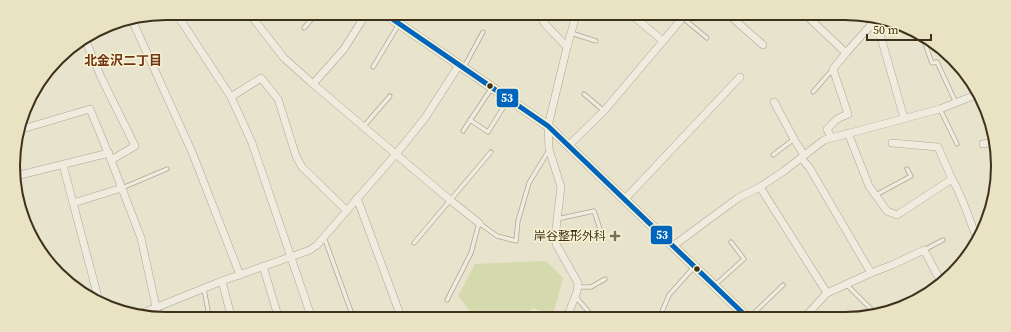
<svg xmlns="http://www.w3.org/2000/svg" width="1011" height="332" font-family="'Source Serif 4','Noto Sans JP',serif">
<style>
.green{fill:#d4daad}
.lines{fill:none;stroke-linecap:round;stroke-linejoin:round}
.service-casing{stroke:#ada796;stroke-width:5}
.minor-casing{stroke:#ada796;stroke-width:8}
.tertiary-casing{stroke:#ada796;stroke-width:10}
.service{stroke:#efecdf;stroke-width:3.5}
.minor{stroke:#efecdf;stroke-width:7}
.tertiary{stroke:#efecdf;stroke-width:9}
.bus-1-casing{stroke:#f9f3d2;stroke-width:8}
.bus-1{stroke:#0065bd;stroke-width:5}
.bus-dot{fill:#3d311c;stroke:#f9f3d2;stroke-width:1.5}
.poi-dot{fill:#796f5a;stroke:#f9f3d2;stroke-width:1.5}
.labels{text-anchor:middle;stroke-width:3;stroke-linejoin:round;paint-order:stroke}
.poi-label{font-size:12px;fill:#3d311c;stroke:#f9f3d2;text-anchor:end}
.neighbourhood-label{font-size:13px;font-weight:bold;fill:#6f3517;stroke:#f9f3d2}
.rim{fill:none;stroke:#3d311c;stroke-width:2}
.line-badge{stroke:#f9f3d2;stroke-width:1.5}
.badge-label{font-size:11px;text-anchor:middle;font-weight:bold;fill:#fff}
</style>
<rect width="100%" height="100%" fill="#e8e3cc"/>
<polygon class="green" points="546,261 563,278 553,315 533,308 522,317 475,317 458,296 475,264"/>
<g class="lines">
<defs>
<g id="service">
<polyline points="683,18 707,38"/>
<polyline points="304,28 316,14"/>
<polyline points="571,33 596,41"/>
<polyline points="923,38 932,63 937,62 956,103"/>
<polyline points="373,67 399,24"/>
<polyline points="464,67 483,32"/>
<polyline points="813,92 833,69"/>
<polyline points="584,94 604,111"/>
<polyline points="940,109 957,144"/>
<polyline points="470,120 488,132 508,100"/>
<polyline points="364,126 390,96"/>
<polyline points="463,131 491,89"/>
<polyline points="773,155 794,139"/>
<polyline points="122,188 167,169"/>
<polyline points="876,195 911,176 907,169"/>
<polyline points="557,219 594,211 603,238"/>
<polyline points="324,237 353,317"/>
<polyline points="414,243 491,152"/>
<polyline points="924,250 943,240"/>
<polyline points="846,284 876,314"/>
<polyline points="715,285 744,259 731,242"/>
<polyline points="577,287 591,287 605,279"/>
<polyline points="204,289 209,316"/>
<polyline points="575,296 593,317"/>
<polyline points="447,300 471,253 479,223 497,236 516,241 518,221 529,183 549,150"/>
<polyline points="663,317 661,314 669,295 694,267"/>
<polyline points="750,317 783,285"/>
<polyline points="839,318 842,314"/>
</g>
<g id="minor">
<polyline points="176,13 231,97 252,143 311,316"/>
<polyline points="249,13 284,58 313,84 450,200 479,223"/>
<polyline points="539,15 546,25 567,47"/>
<polyline points="632,15 663,41"/>
<polyline points="729,15 763,45"/>
<polyline points="807,16 846,53 878,17"/>
<polyline points="132,20 192,152 240,275"/>
<polyline points="876,20 904,118"/>
<polyline points="85,39 101,77 135,146 111,160"/>
<polyline points="313,84 344,49 366,14"/>
<polyline points="34,91 35,95"/>
<polyline points="231,97 261,78 278,99 296,156 302,167 346,210"/>
<polyline points="774,102 794,139 804,155"/>
<polyline points="19,130 90,109 111,160 141,238 158,316"/>
<path d="M848,133L869,186L887,211L897,215L952,179C964,199 969,220 978,241"/>
<polyline points="831,137 827,129 837,119 848,114 833,69 846,53"/>
<polyline points="892,143 938,147 952,179"/>
<polyline points="983,144 995,142"/>
<polyline points="569,145 604,111 685,15"/>
<polyline points="801,158 809,167 871,273 827,293 804,318"/>
<polyline points="63,165 99,301"/>
<polyline points="16,176 109,153"/>
<polyline points="760,187 827,293"/>
<polyline points="357,198 401,317"/>
<polyline points="625,199 740,77"/>
<polyline points="73,203 122,188"/>
<polyline points="673,246 738,198 760,187 784,171 824,140 940,109 978,94"/>
<polyline points="263,266 278,316"/>
<polyline points="871,273 892,265 924,250 940,280"/>
<polyline points="222,281 231,316"/>
<polyline points="135,316 222,281 310,250 317,245 396,154 425,118 459,65"/>
<polyline points="567,317 577,292 578,283 556,244 555,237 561,187 549,149 548,126 567,47 576,15"/>
<polyline points="735,317 741,312"/>
</g>
<polyline id="tertiary" points="385,14 548,126 747,317"/>
</defs>
<use href="#service" class="service-casing"/>
<use href="#minor" class="minor-casing"/>
<use href="#tertiary" class="tertiary-casing"/>
<use href="#service" class="service"/>
<use href="#minor" class="minor"/>
<use href="#tertiary" class="tertiary"/>
<defs>
<polyline id="bus-1" points="385,14 548,126 747,317"/>
</defs>
<use href="#bus-1" class="bus-1-casing"/>
<use href="#bus-1" class="bus-1"/>
</g>
<g class="bus-dot">
<circle cx="490" cy="86" r="3.5"/>
<circle cx="697" cy="269" r="3.5"/>
</g>
<path class="poi-dot" d="M613 230h4v4h4v4h-4v4h-4v-4h-4v-4h4z"/>
<g class="labels">
<g class="poi-label">
<text x="606" y="240">岸谷整形外科</text>
</g>
<g class="neighbourhood-label">
<text x="123" y="65">北金沢二丁目</text>
</g>
</g>
<path d="M0 0H1011V332H0ZM166 20H845A146 146 0 0 1 991 166V166A146 146 0 0 1 845 312H166A146 146 0 0 1 20 166V166A146 146 0 0 1 166 20Z" fill="#eae3c3" fill-rule="evenodd"/>
<path class="rim" d="M166 20H845A146 146 0 0 1 991 166V166A146 146 0 0 1 845 312H166A146 146 0 0 1 20 166V166A146 146 0 0 1 166 20Z"/>
<g class="line-badge">
<rect x="496" y="88" width="23" height="20" rx="4" fill="#0065bd"/>
<rect x="650" y="225" width="23" height="20" rx="4" fill="#0065bd"/>
</g>
<g class="badge-label">
<text x="507" y="102">53</text>
<text x="662" y="239">53</text>
</g>
<path d="M867 34v6h64v-6" fill="none" stroke="#3d311c" stroke-width="2"/>
<text x="873" y="34" font-size="12" fill="#3d311c" stroke="#f9f3d2" stroke-width="3" paint-order="stroke">50 m</text>
</svg>
